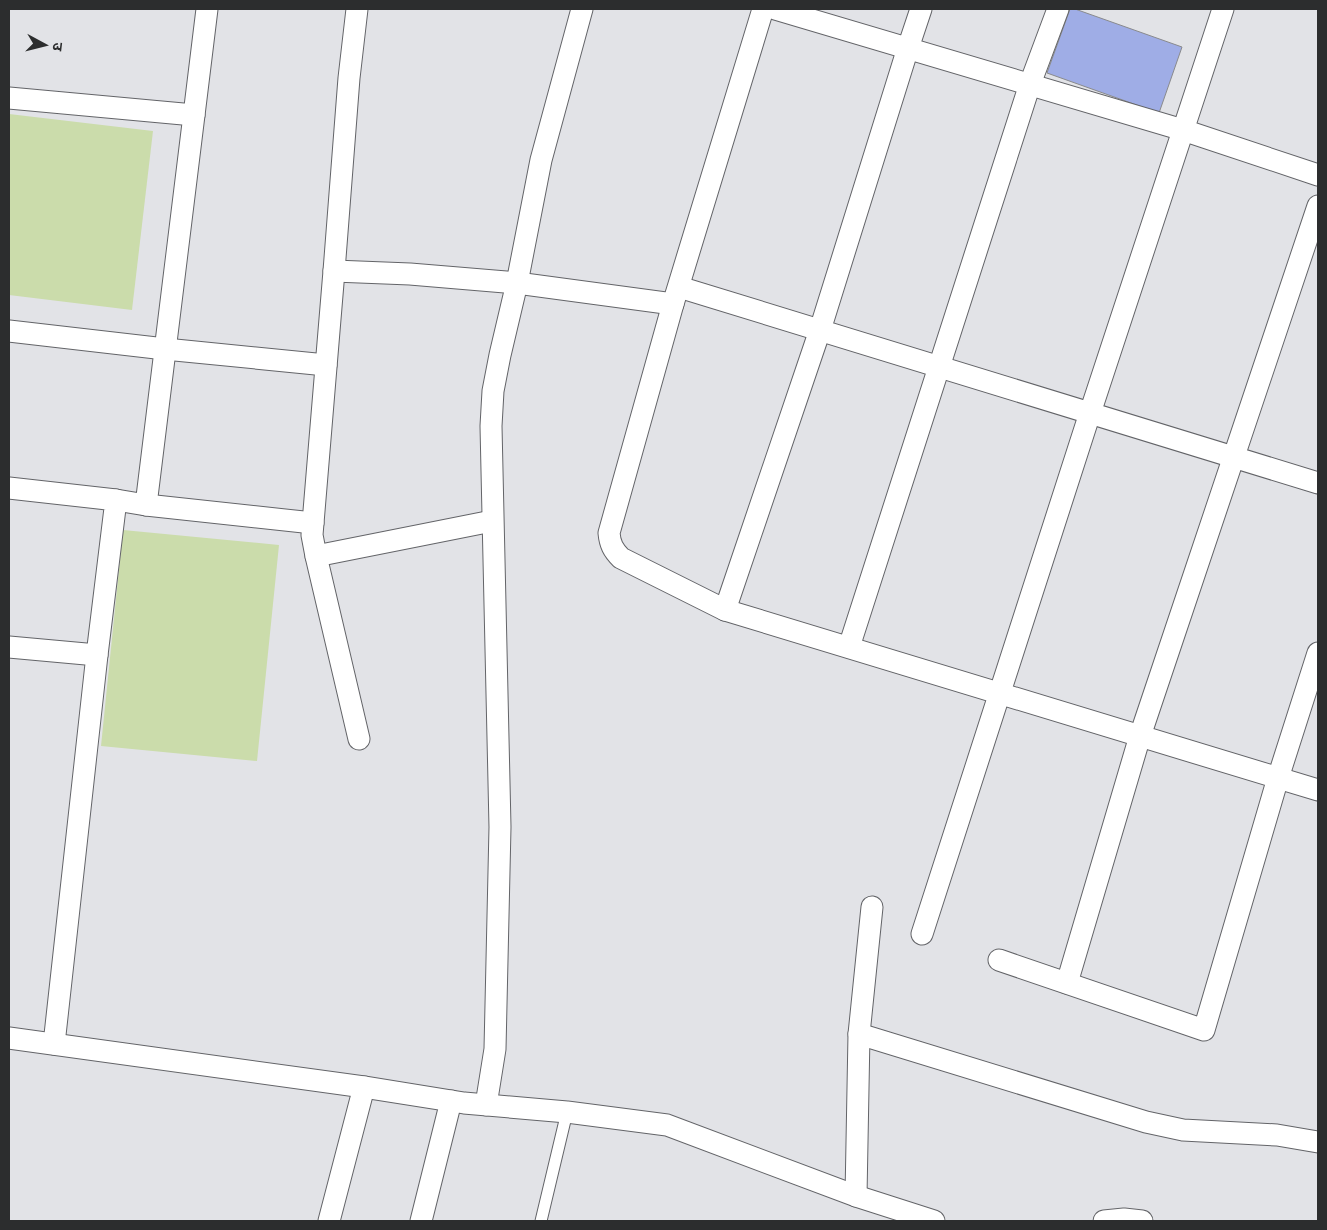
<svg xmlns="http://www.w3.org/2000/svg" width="1327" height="1230" font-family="Overpass,'Noto Sans Devanagari',sans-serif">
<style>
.green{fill:#cbdcab}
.building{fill:#9fade6;stroke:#898a8d}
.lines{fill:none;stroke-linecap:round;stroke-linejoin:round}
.lane-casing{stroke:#636468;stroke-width:13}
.street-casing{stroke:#636468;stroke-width:23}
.lane{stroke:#fff;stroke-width:11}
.street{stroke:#fff;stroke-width:21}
</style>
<rect width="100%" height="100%" fill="#e2e3e7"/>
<g class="green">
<polygon points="9,114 153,131 132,310 9,295"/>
<polygon points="123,530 279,545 257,761 101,746"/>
</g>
<polygon class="building" points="1070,9 1075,9 1182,47 1159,113 1047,73"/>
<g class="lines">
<defs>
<polyline id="lane" points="541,1221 567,1112"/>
<g id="street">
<polyline points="357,9 349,78 334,271 312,535 316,556 359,739"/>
<path d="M763,9L673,304L609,533C610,544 613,550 621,558L725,610L1318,790"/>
<polyline points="775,9 1183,130 1318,175"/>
<polyline points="9,98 194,115 207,9"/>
<polyline points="334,271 410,274 517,283 673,304"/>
<polyline points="679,287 1318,483"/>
<polyline points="9,331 165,349 326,365"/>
<polyline points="9,488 116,500 97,655 9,647"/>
<polyline points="116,500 146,505 194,115"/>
<polyline points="146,505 313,523"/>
<polyline points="316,556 492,521"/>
<polyline points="725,610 820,330 908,48 921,9"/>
<polyline points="849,647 1030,84 1058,9"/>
<polyline points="922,934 1090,413 1223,9"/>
<polyline points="999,960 1204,1030 1278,778 1318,653"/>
<polyline points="1067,983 1140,736 1318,206"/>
<polyline points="859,1034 1146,1122 1183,1130 1277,1135 1318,1142"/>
<polyline points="9,1038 364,1087 464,1103 567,1112 667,1125 856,1196 934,1221"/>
<polyline points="54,1044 97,655"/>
<polyline points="486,1105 495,1049 500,827 491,426 493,391 500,355 517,283 541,160 582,9"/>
<polyline points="856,1196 859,1034 872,907"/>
<polyline points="329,1221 364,1087"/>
<polyline points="421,1221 451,1101"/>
<polyline points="1104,1221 1124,1219 1142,1221"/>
</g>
</defs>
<use href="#lane" class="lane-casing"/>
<use href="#street" class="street-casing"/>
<use href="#lane" class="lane"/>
<use href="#street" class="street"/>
</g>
<rect width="1327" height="1230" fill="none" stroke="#2c2d2e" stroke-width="20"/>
<g transform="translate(45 45) rotate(97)" stroke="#e2e3e7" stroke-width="4" paint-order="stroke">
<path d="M0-4L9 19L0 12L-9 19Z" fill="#2c2d2e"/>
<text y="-8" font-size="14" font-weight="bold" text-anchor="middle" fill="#2c2d2e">उ</text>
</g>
</svg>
